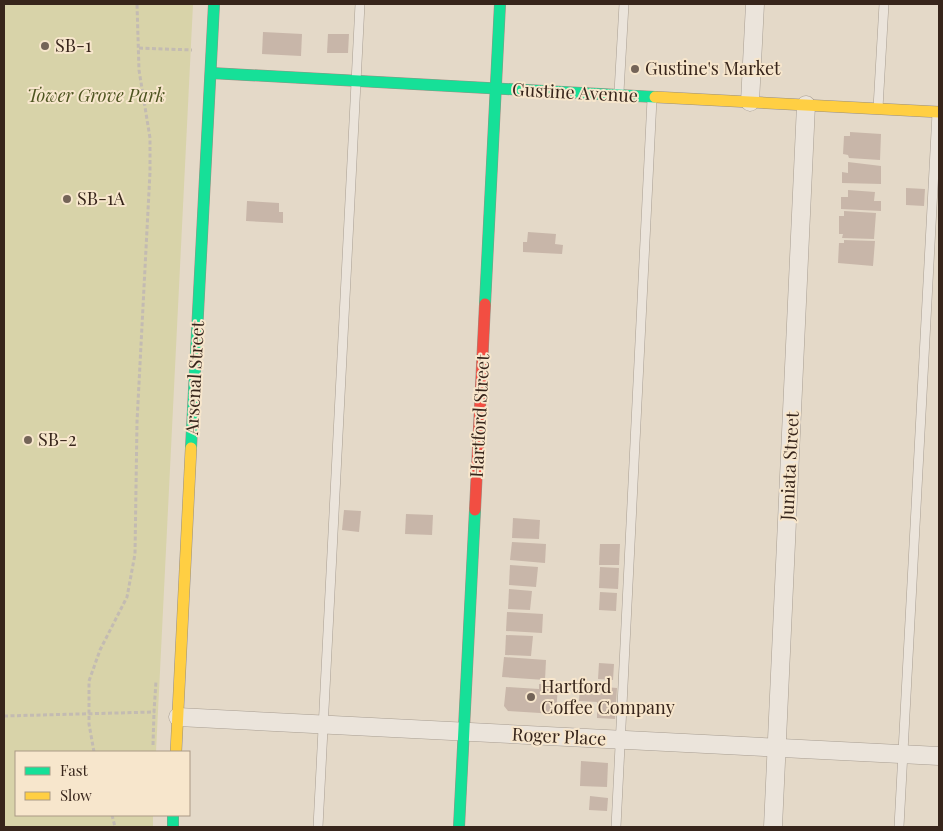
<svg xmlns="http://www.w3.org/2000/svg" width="943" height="831" font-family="'Playfair Display',serif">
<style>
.green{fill:#d8d3a9}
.building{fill:#c8b6a9}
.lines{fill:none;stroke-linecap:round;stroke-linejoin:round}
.lane-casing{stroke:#a89e92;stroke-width:10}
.street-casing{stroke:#a89e92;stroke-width:19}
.fast-casing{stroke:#988e82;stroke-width:12}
.slow-casing{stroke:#988e82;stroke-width:12}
.jam-casing{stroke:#988e82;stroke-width:12}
.path{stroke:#c3bbb2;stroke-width:3;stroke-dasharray:4 2.5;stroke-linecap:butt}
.lane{stroke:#ebe4db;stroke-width:9}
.street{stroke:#ebe4db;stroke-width:18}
.fast{stroke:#16e098;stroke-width:11}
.slow{stroke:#ffcf43;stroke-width:11}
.jam{stroke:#f24e42;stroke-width:11}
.poi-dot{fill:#746458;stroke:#f7e6cc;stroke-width:2}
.labels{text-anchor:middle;stroke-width:4;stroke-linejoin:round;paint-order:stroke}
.poi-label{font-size:18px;fill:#37251b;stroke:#f7e6cc;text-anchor:start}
.street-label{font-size:18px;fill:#37251b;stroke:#f7e6cc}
.park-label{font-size:18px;font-style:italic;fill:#4d5420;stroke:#f7e6cc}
</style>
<rect width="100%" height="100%" fill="#e4d9c8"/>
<polygon class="green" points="4,4 193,4 156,752 16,752 16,815 153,815 153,827 4,827"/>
<g class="building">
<polygon points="263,32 302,34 301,56 262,54"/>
<polygon points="328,34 349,34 348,53 327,53"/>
<polygon points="850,132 881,134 880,160 849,158 848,155 843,154 844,136 850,136"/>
<polygon points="848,162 881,166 881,184 842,183 842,172 848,173"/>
<polygon points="906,188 925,189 924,206 906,205"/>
<polygon points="848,190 875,192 874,201 881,201 881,211 841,209 841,197 848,197"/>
<polygon points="247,201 279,203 279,212 283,212 283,223 246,221"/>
<polygon points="844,211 876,213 874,239 842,238 843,234 839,234 839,216 844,216"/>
<polygon points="528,232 556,234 555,244 563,245 562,254 523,252 523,242 527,242"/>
<polygon points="844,240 875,241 873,266 838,263 839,243 844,243"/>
<polygon points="344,510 361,511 359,532 342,530"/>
<polygon points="406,514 433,515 432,535 405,534"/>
<polygon points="513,518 540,520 539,539 512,538"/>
<polygon points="512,542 546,544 545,563 510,560"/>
<polygon points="600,544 620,544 619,565 599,565"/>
<polygon points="510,565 538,567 536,587 509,585"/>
<polygon points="600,567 619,568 618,589 599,588"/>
<polygon points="509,589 532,591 530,610 508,609"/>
<polygon points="600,592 617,593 616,611 599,610"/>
<polygon points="507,612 543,614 542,633 506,631"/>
<polygon points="506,635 533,636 531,656 505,655"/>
<polygon points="504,657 546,660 545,680 502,677"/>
<polygon points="599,663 614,664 613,680 598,679"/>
<polygon points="539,684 558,685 556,714 508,711 504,706 506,687 539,689"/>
<polygon points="580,685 617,688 615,719 597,718 597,702 579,701"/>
<polygon points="581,761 608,763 607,787 580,786"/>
<polygon points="590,796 608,798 607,811 589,810"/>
</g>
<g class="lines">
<defs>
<g id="lane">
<polyline points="619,92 624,4"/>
<polyline points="878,108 884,4"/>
<polyline points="318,827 360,4"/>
<polyline points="616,827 652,99"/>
<polyline points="899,827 937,113"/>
</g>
<g id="street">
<polyline points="750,102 755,4"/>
<polyline points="178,717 939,756"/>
<polyline points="773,827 806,105"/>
</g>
<g id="fast">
<polyline points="211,73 655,97"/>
<polyline points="485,304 500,4"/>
<polyline points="191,448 214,4"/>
<polyline points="173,815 173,827"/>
<polyline points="459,827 475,510"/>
</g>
<g id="slow">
<polyline points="655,97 939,112"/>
<polyline points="176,752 191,448"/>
</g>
<polyline id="jam" points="475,510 485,304"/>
</defs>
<use href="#lane" class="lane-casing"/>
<use href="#street" class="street-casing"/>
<use href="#fast" class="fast-casing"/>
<use href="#slow" class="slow-casing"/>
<use href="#jam" class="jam-casing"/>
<g class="path">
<polyline points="139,48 192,50"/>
<polyline points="4,716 154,712 156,681"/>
<polyline points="153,745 154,712"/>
<polyline points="94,752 89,724 89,681 100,650 127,597 135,554 137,422 150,172 150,138 139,70 137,4"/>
<polyline points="112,815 115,827"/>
</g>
<use href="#lane" class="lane"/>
<use href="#street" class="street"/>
<use href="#fast" class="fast"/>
<use href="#slow" class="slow"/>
<use href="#jam" class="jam"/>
</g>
<g class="poi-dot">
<circle cx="45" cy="46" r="5"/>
<circle cx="635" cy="69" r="5"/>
<circle cx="67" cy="199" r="5"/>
<circle cx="28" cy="440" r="5"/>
<circle cx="531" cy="697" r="5"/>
</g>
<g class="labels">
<g class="poi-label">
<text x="55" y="52">SB-1</text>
<text x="645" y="75">Gustine's Market</text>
<text x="77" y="205">SB-1A</text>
<text x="38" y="446">SB-2</text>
<text x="541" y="693">Hartford<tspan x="541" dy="21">Coffee Company</tspan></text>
</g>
<g class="street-label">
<text transform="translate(575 93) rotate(3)" y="6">Gustine Avenue</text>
<text transform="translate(195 378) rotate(-87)" y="6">Arsenal Street</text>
<text transform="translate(480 416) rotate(-87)" y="6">Hartford Street</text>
<text transform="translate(790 466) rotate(-87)" y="6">Juniata Street</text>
<text transform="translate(559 737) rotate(3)" y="6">Roger Place</text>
</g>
<g class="park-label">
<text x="96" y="102">Tower Grove Park</text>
</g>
</g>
<rect width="943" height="831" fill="none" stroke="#37251b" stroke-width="10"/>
<rect x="15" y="751" width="175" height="65" fill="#f7e6cc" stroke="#aa9985"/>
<rect x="25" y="767" width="25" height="8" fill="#16e098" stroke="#aa9985"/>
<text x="60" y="776" font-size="15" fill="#37251b">Fast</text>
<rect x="25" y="792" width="25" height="8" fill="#ffcf43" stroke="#aa9985"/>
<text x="60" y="801" font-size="15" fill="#37251b">Slow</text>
</svg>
